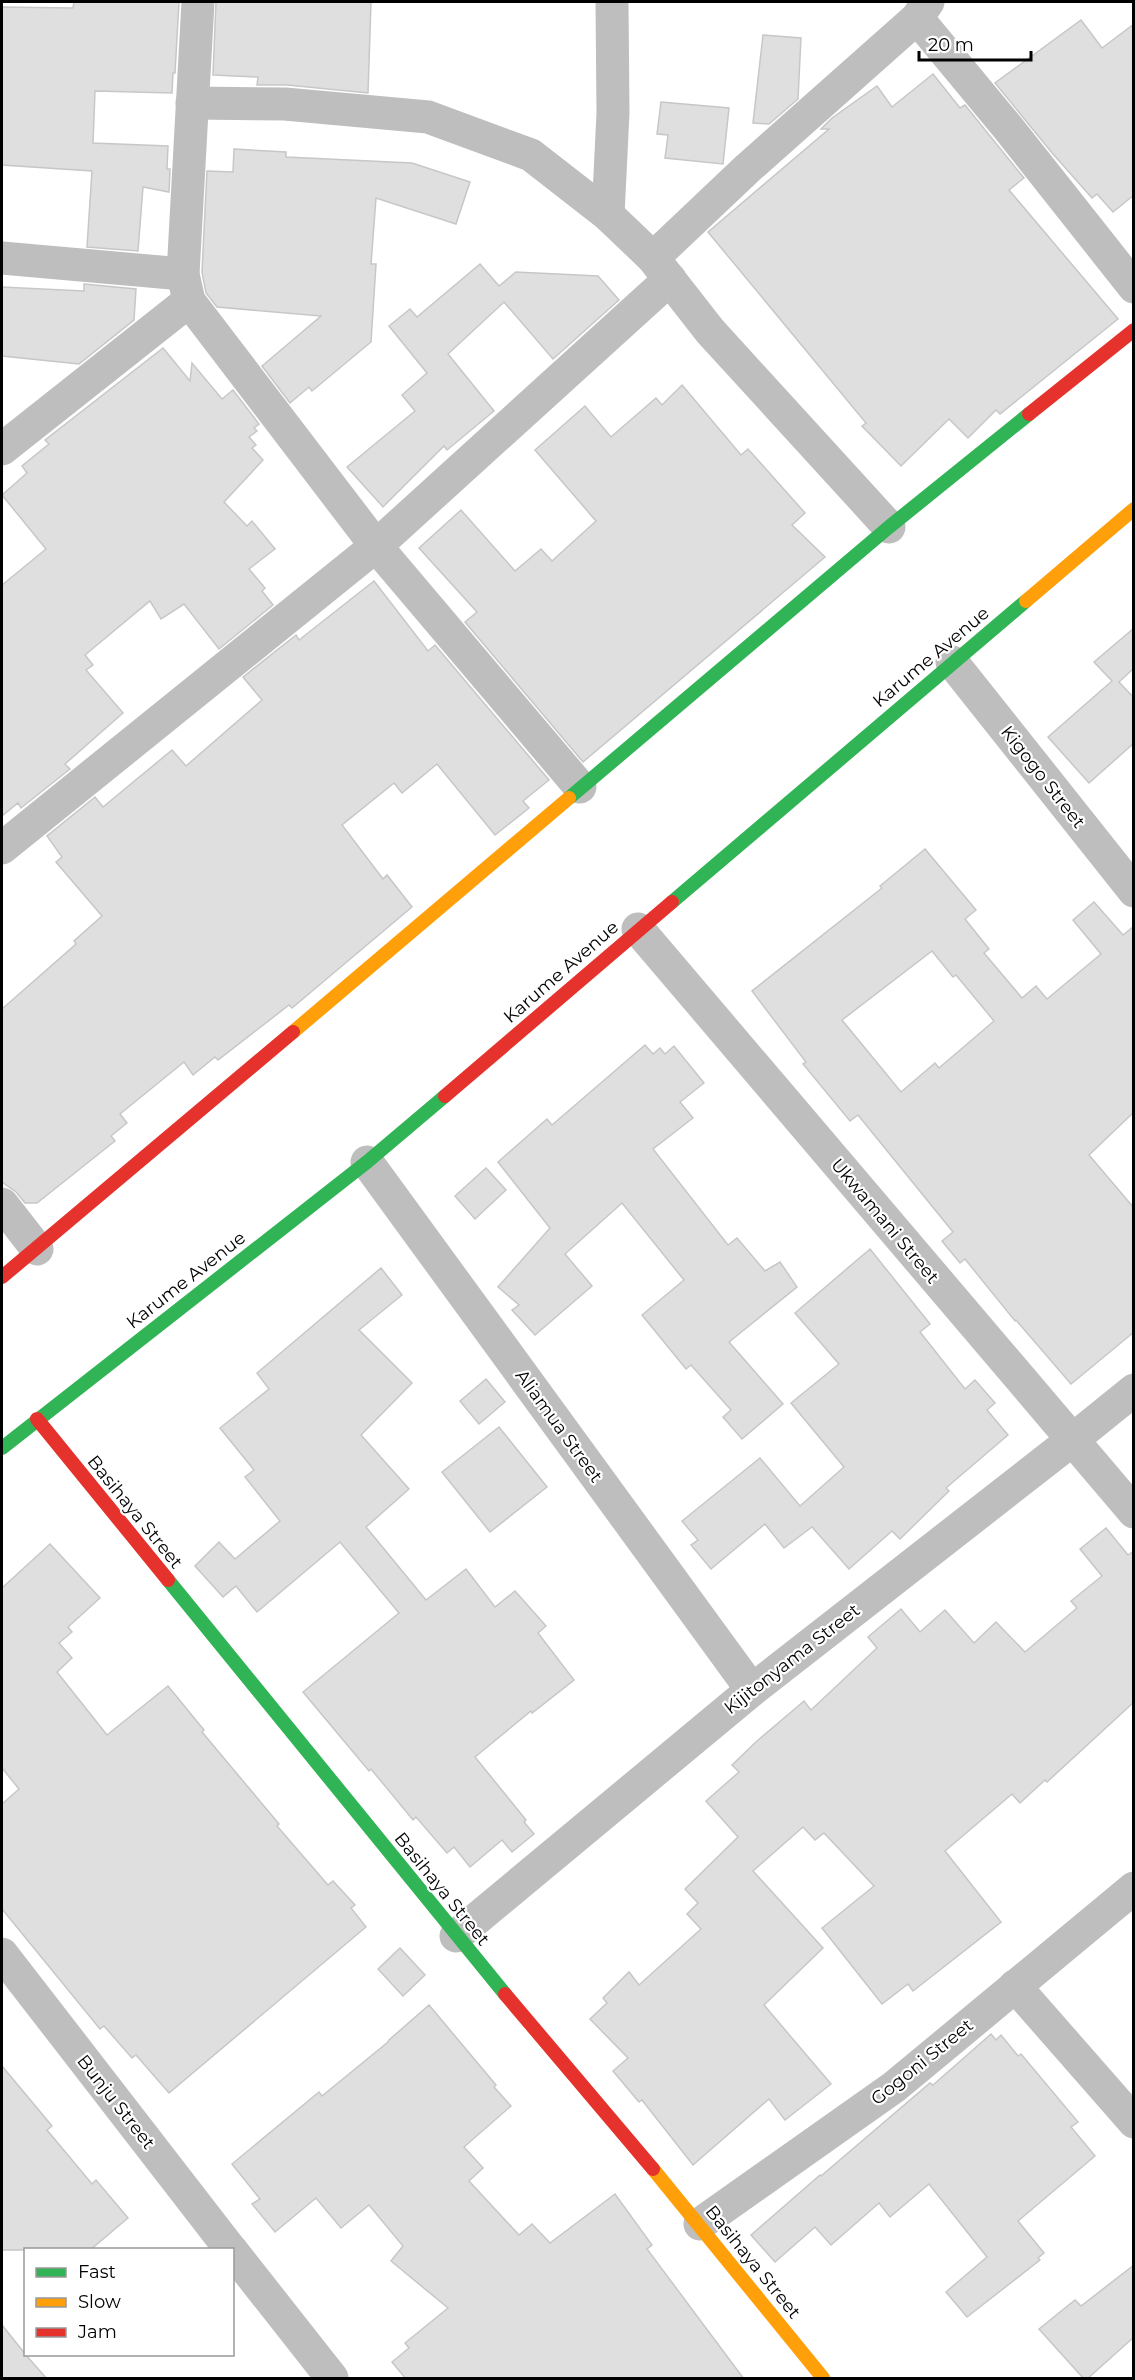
<svg xmlns="http://www.w3.org/2000/svg" width="1135" height="2380" font-family="Montserrat,sans-serif">
<style>
.building{fill:#dfdfdf;stroke:#c7c7c7;stroke-width:1.5;fill-rule:evenodd}
.lines{fill:none;stroke-linecap:round;stroke-linejoin:round}
.street{stroke:#bebebe;stroke-width:33}
.fast{stroke:#30b455;stroke-width:14}
.slow{stroke:#ff9f0a;stroke-width:14}
.jam{stroke:#e5322d;stroke-width:14}
.labels{text-anchor:middle;stroke-width:4.5;stroke-linejoin:round;paint-order:stroke}
.street-label{font-size:18px;fill:#000;stroke:#fff}
</style>
<rect width="100%" height="100%" fill="#fff"/>
<g class="building">
<polygon points="74,2 179,2 175,73 173,73 172,93 95,91 93,143 168,146 167,169 170,169 169,192 143,187 138,251 87,247 92,171 2,165 2,7 73,8"/>
<polygon points="216,2 371,2 368,93 287,85 257,85 258,77 213,75"/>
<polygon points="1081,20 1102,48 1134,24 1134,195 1113,212 1097,194 1092,198 1053,154 995,83"/>
<polygon points="763,35 801,38 798,99 769,124 753,123"/>
<polygon points="933,74 960,108 965,105 1024,178 1009,190 1118,319 1000,414 996,410 968,438 949,419 901,466 862,426 866,423 708,232 829,129 821,129 832,118 877,86 892,107"/>
<polygon points="661,102 729,108 723,164 665,158 668,135 657,134"/>
<polygon points="234,149 286,152 286,157 412,163 470,182 456,224 376,198 371,264 376,264 371,342 312,391 309,387 290,403 262,366 321,316 217,307 206,293 202,272 207,171 233,172"/>
<polygon points="480,264 499,286 516,272 598,276 619,300 553,359 504,302 448,354 494,411 447,450 444,446 383,507 347,467 415,411 402,395 427,373 389,326 410,309 417,317"/>
<polygon points="84,284 136,289 134,320 79,364 2,356 2,287 84,291"/>
<polygon points="163,348 190,381 192,363 222,399 233,390 259,424 254,428 257,431 249,437 256,445 252,448 263,460 224,502 247,526 252,521 275,549 249,569 265,588 262,591 273,605 219,649 184,604 161,619 150,601 85,655 93,665 86,670 123,713 65,764 70,769 21,808 18,803 2,816 2,585 46,549 2,495 27,473 22,466 49,444 45,440"/>
<polygon points="682,385 741,455 748,449 805,513 792,525 825,557 583,762 465,622 477,612 419,548 461,510 515,571 541,549 552,561 596,521 535,450 585,406 611,437 656,398 662,405"/>
<polygon points="374,581 428,651 435,645 549,780 523,801 529,808 495,835 437,764 402,793 394,783 342,825 383,879 387,875 412,907 292,1008 289,1005 218,1060 215,1057 193,1075 184,1062 120,1114 127,1123 111,1136 115,1141 37,1203 25,1203 16,1192 2,1182 2,1009 76,944 74,941 102,916 56,862 62,857 47,836 95,797 103,807 172,750 186,766 262,700 243,677 296,635 299,640"/>
<polygon points="1134,628 1134,668 1119,682 1134,698 1134,743 1089,783 1048,737 1112,681 1094,662"/>
<path d="M925,849L976,910L965,919L989,949L984,953L1022,998L1036,986L1047,999L1101,954L1073,920L1094,902L1123,935L1134,926V1112L1089,1155L1134,1208V1332L1071,1384L1016,1320L1015,1321L965,1259L960,1263L942,1241L953,1232L858,1115L850,1121L803,1064L806,1062L752,991L882,888L880,886ZM932,951L953,977L956,975L994,1021L939,1068L935,1063L901,1092L842,1020Z"/>
<polygon points="645,1045 653,1054 660,1048 665,1054 674,1046 704,1083 680,1102 693,1118 653,1149 728,1245 737,1238 765,1271 780,1262 797,1287 729,1342 783,1404 742,1439 723,1417 731,1410 691,1365 686,1369 642,1315 684,1280 622,1203 565,1254 592,1286 535,1335 512,1310 519,1305 498,1287 550,1228 498,1162 547,1119 552,1125"/>
<polygon points="486,1168 506,1190 475,1219 455,1196"/>
<polygon points="870,1249 930,1324 920,1332 965,1389 975,1380 995,1403 987,1410 1008,1435 946,1488 949,1491 900,1539 892,1531 849,1569 812,1527 784,1548 765,1524 711,1569 691,1545 698,1540 682,1521 760,1458 800,1506 844,1467 791,1403 839,1364 795,1313"/>
<polygon points="381,1268 402,1295 359,1330 412,1383 361,1435 409,1489 366,1527 426,1600 466,1569 495,1607 515,1591 546,1626 538,1633 574,1680 532,1713 531,1711 475,1757 526,1820 524,1822 534,1834 512,1852 502,1840 470,1867 454,1847 447,1853 416,1817 413,1820 371,1769 369,1771 303,1692 399,1613 340,1542 257,1612 236,1586 223,1597 195,1566 219,1542 235,1559 280,1521 245,1477 254,1470 220,1428 269,1389 257,1373"/>
<polygon points="486,1379 505,1402 479,1424 460,1401"/>
<polygon points="499,1427 547,1487 490,1532 442,1472"/>
<polygon points="1106,1528 1128,1555 1134,1551 1134,1702 1047,1782 1045,1780 1020,1803 1012,1794 945,1851 1001,1922 913,1991 908,1984 882,2004 822,1928 874,1886 824,1833 815,1840 803,1827 753,1871 823,1948 764,2005 831,2084 785,2120 769,2099 693,2165 642,2100 639,2102 613,2071 628,2058 590,2019 607,2003 603,1998 629,1972 639,1985 701,1929 687,1914 698,1903 685,1889 738,1837 706,1801 739,1772 732,1765 757,1741 804,1701 811,1710 877,1648 868,1637 901,1609 920,1632 945,1610 974,1643 996,1622 1025,1652 1077,1608 1071,1601 1102,1576 1080,1549"/>
<polygon points="50,1544 100,1598 68,1627 72,1632 59,1643 72,1658 57,1672 107,1735 168,1686 204,1730 202,1732 279,1824 277,1826 328,1885 333,1881 355,1905 351,1908 366,1927 169,2093 136,2055 132,2058 104,2026 100,2029 2,1909 2,1804 19,1789 2,1768 2,1588"/>
<polygon points="400,1948 425,1975 403,1996 378,1969"/>
<polygon points="429,2005 496,2085 494,2087 511,2106 464,2147 483,2168 469,2181 519,2235 532,2224 550,2243 615,2194 652,2245 647,2249 744,2379 406,2379 392,2362 409,2348 405,2343 448,2308 391,2261 403,2246 369,2205 341,2228 316,2198 275,2232 252,2204 260,2199 232,2164 319,2092 322,2096 388,2042 389,2040"/>
<polygon points="991,2034 996,2040 1001,2035 1018,2056 1021,2054 1078,2122 1071,2127 1095,2156 1018,2221 1044,2253 1038,2258 1040,2260 967,2317 946,2292 987,2257 929,2184 890,2217 879,2203 831,2245 815,2227 775,2262 751,2235 820,2175 821,2176 930,2083 933,2085"/>
<polygon points="2,2066 52,2126 47,2130 92,2184 96,2180 128,2218 90,2250 2,2250"/>
<polygon points="1134,2265 1134,2337 1087,2379 1084,2379 1039,2329 1075,2300 1081,2306"/>
<polygon points="2,2325 26,2355 47,2379 2,2379"/>
</g>
<g class="lines">
<g class="street">
<polyline points="198,2 183,274 189,301 376,546 580,787"/>
<polyline points="917,18 1009,129 1134,287"/>
<polyline points="192,103 285,104 428,117 531,155 608,215 653,258 710,331 889,527"/>
<polyline points="608,215 613,113 612,2"/>
<polyline points="2,258 183,274"/>
<polyline points="653,258 748,168 917,18 928,2"/>
<polyline points="2,449 189,301"/>
<polyline points="952,662 1134,891"/>
<polyline points="2,848 376,546 670,279"/>
<polyline points="638,929 1134,1512"/>
<polyline points="367,1162 752,1690"/>
<polyline points="2,1204 37,1249"/>
<polyline points="456,1936 752,1690 1071,1441 1134,1390"/>
<polyline points="2,1954 231,2250"/>
<polyline points="1015,1986 1134,2122"/>
<polyline points="700,2224 894,2087 1134,1888"/>
<polyline points="232,2251 332,2378"/>
</g>
<g class="fast">
<polyline points="569,798 889,527 1029,414"/>
<polyline points="672,902 1026,601"/>
<polyline points="2,1448 367,1162 445,1096"/>
<polyline points="168,1580 505,1994"/>
</g>
<g class="slow">
<polyline points="1026,601 1134,509"/>
<polyline points="293,1032 569,798"/>
<polyline points="653,2169 823,2378"/>
</g>
<g class="jam">
<polyline points="1029,414 1134,330"/>
<polyline points="445,1096 672,902"/>
<polyline points="2,1277 293,1032"/>
<polyline points="37,1419 168,1580"/>
<polyline points="505,1994 653,2169"/>
</g>
</g>
<g class="labels">
<g class="street-label">
<text transform="translate(931 657) rotate(-40)" y="6">Karume Avenue</text>
<text transform="translate(1043 777) rotate(52)" y="6">Kigogo Street</text>
<text transform="translate(561 972) rotate(-41)" y="6">Karume Avenue</text>
<text transform="translate(885 1221) rotate(50)" y="6">Ukwamani Street</text>
<text transform="translate(186 1280) rotate(-38)" y="6">Karume Avenue</text>
<text transform="translate(559 1426) rotate(54)" y="6">Aliamua Street</text>
<text transform="translate(135 1512) rotate(51)" y="6">Basihaya Street</text>
<text transform="translate(792 1659) rotate(-38)" y="6">Kijitonyama Street</text>
<text transform="translate(442 1889) rotate(51)" y="6">Basihaya Street</text>
<text transform="translate(922 2062) rotate(-39)" y="6">Gogoni Street</text>
<text transform="translate(116 2102) rotate(52)" y="6">Bunju Street</text>
<text transform="translate(753 2262) rotate(51)" y="6">Basihaya Street</text>
</g>
</g>
<rect width="1135" height="2380" fill="none" stroke="#000000" stroke-width="6"/>
<rect x="24" y="2248" width="210" height="108" fill="#ffffff" stroke="#999999" stroke-width="1.5"/>
<rect x="36" y="2268" width="30" height="9" fill="#30b455" stroke="#999999" stroke-width="1.5"/>
<text x="78" y="2278" font-size="18" fill="#000000">Fast</text>
<rect x="36" y="2298" width="30" height="9" fill="#ff9f0a" stroke="#999999" stroke-width="1.5"/>
<text x="78" y="2308" font-size="18" fill="#000000">Slow</text>
<rect x="36" y="2328" width="30" height="9" fill="#e5322d" stroke="#999999" stroke-width="1.5"/>
<text x="78" y="2338" font-size="18" fill="#000000">Jam</text>
<path d="M919 51v9h112v-9" fill="none" stroke="#000000" stroke-width="3"/>
<text x="928" y="51" font-size="18" fill="#000000" stroke="#ffffff" stroke-width="4.5" paint-order="stroke">20 m</text>
</svg>
